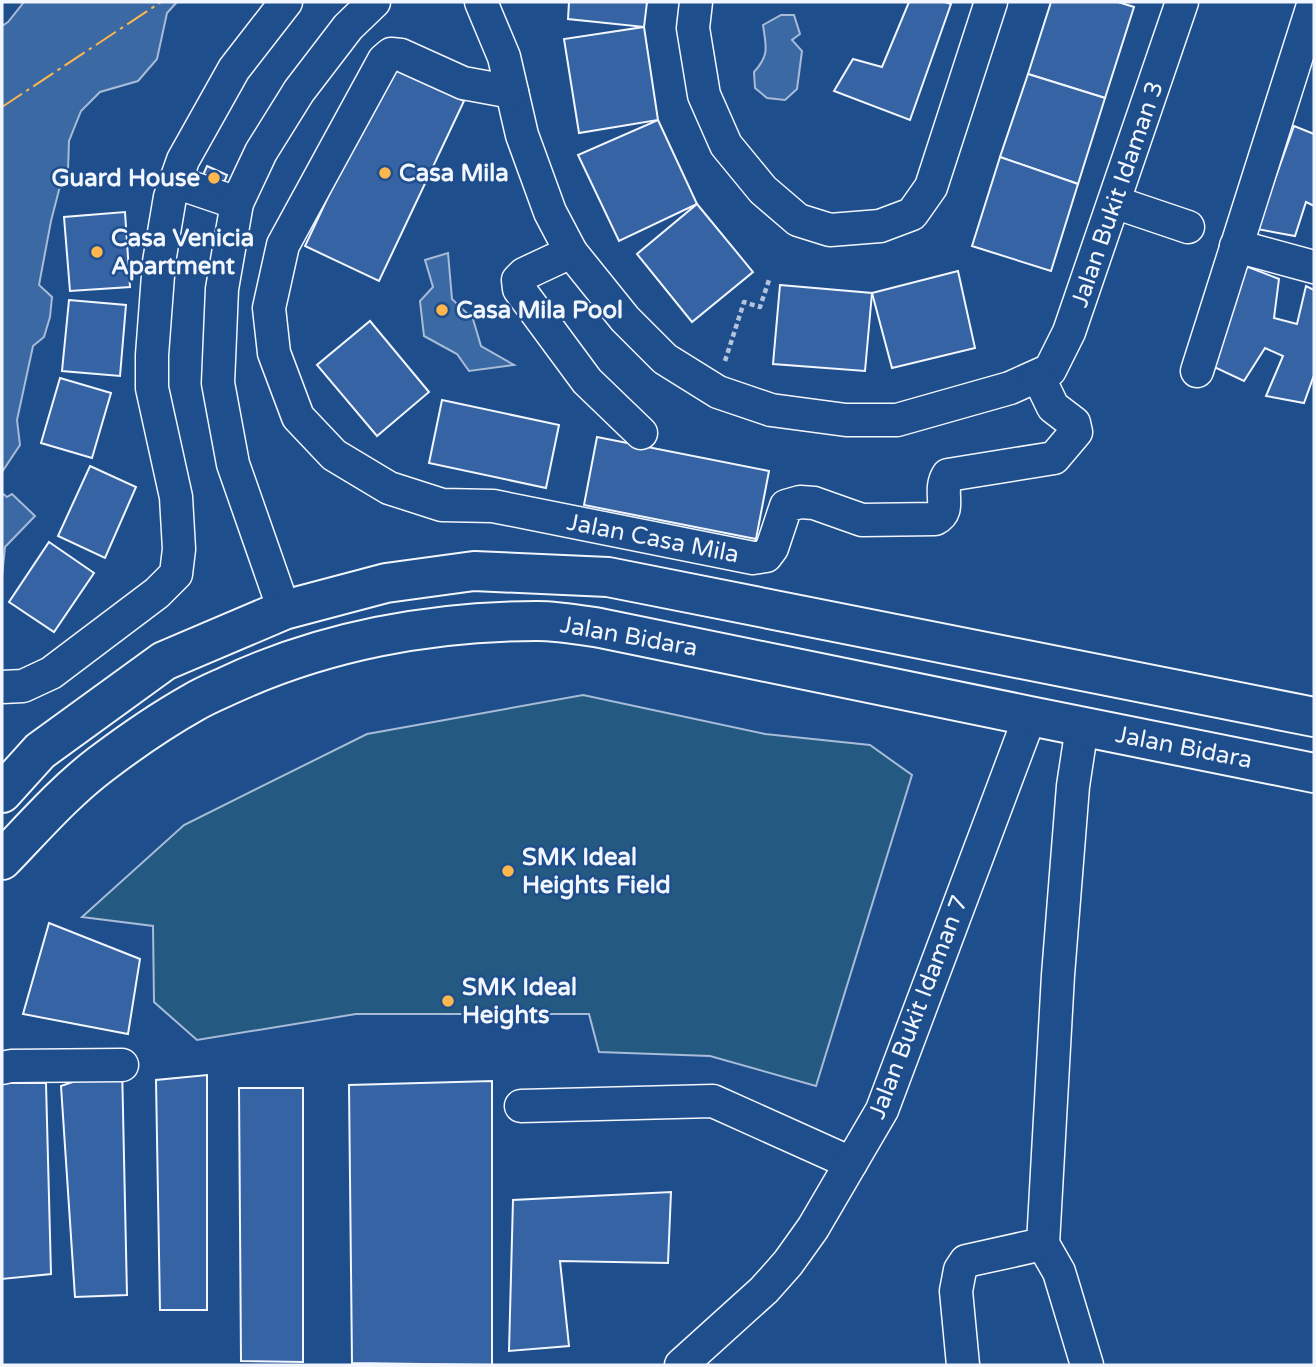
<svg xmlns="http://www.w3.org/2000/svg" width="1316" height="1367" font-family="'Varela Round',sans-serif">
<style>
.green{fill:#245a82;stroke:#a8bbd7;stroke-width:2}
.water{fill:#3b69a3;stroke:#a8bbd7;stroke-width:2}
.building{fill:#3563a3;stroke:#f2f6ff;stroke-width:2}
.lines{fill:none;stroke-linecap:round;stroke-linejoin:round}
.minor-casing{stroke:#f2f6ff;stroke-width:35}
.major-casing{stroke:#f2f6ff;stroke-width:42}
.path{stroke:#b3c4dc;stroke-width:4.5;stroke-dasharray:5 3.5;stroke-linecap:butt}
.minor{stroke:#1f4e8c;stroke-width:32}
.major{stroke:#1f4e8c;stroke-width:38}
.power{stroke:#ffb74d;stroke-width:2;stroke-dasharray:24 5 3.5 5;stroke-linecap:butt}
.poi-dot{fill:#ffb74d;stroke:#1f4e8c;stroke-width:2.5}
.labels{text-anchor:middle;stroke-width:5;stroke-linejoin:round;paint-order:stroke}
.poi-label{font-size:24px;font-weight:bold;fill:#f2f6ff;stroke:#1f4e8c;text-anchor:start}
.street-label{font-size:24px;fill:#f2f6ff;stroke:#1f4e8c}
</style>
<rect width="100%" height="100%" fill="#1f4e8c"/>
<polygon class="green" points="583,695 765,734 870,745 912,775 816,1086 710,1056 599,1052 589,1014 356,1014 197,1040 154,1002 153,926 82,917 184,825 367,734"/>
<g class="water">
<polygon points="24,2 177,2 167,13 157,59 138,81 100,92 81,111 69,141 68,170 60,186 51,221 39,285 52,297 50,317 44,337 33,346 17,420 20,445 2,472 2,26 8,22"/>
<path d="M781,15H794L800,34L792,40L802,51L797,89L785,100L767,98L755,88L754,72C770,54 766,47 763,25Z"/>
<polygon points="448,253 452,299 473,319 481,346 514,365 469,371 457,354 424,336 420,301 433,287 425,260"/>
<polygon points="2,493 7,497 12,494 35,516 5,547 2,577"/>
</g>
<g class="building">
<polygon points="569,2 647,2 644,27 568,19"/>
<polygon points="909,2 945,2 951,4 910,120 834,91 853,59 882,67"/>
<polygon points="1051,2 1118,2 1134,7 1105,98 1028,74"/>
<polygon points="644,27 658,120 579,133 564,39"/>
<polygon points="390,65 464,101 379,281 305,246"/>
<polygon points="1028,74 1105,98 1078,184 1000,157"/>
<polygon points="658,120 697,204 619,241 578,155"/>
<polygon points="1294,126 1314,134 1314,206 1306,202 1295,236 1257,229"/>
<polygon points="1000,157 1078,184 1051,271 972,246"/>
<polygon points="207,166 227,175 221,190 200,182"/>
<polygon points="697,204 753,272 692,322 637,254"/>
<polygon points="125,212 130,287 70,291 64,217"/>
<polygon points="1243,265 1279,279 1274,318 1297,324 1306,286 1314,290 1314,375 1304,403 1266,396 1283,356 1265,348 1244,381 1212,366"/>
<polygon points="958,271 975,348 892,368 872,293"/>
<polygon points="780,285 872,293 865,371 773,364"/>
<polygon points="69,300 126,305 120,376 62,371"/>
<polygon points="370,321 429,392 377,436 317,365"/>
<polygon points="60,378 111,393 92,458 41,443"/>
<polygon points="442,400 559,425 546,488 429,463"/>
<polygon points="597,437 769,471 756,539 584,505"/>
<polygon points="90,466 136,487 105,558 58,536"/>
<polygon points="49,542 94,573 54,632 9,602"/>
<polygon points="49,923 140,959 128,1034 23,1014"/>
<polygon points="122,1065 127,1295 75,1297 61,1086"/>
<polygon points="207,1075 207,1310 160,1310 156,1080"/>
<polygon points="492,1081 492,1365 352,1363 349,1085"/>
<polygon points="2,1083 46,1083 51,1274 2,1279"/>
<polygon points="239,1088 303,1088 303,1362 241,1361"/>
<polygon points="671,1192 668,1263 560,1261 569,1346 509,1351 513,1200"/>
</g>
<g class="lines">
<defs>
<g id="minor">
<polyline points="481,2 504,57 522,135 550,212 571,252 625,319 665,359 718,392 771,410 846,420 897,420 1010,388 1050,370 1069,332 1182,2"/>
<polyline points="696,2 693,28 704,95 726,145 763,190 798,220 830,230 880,226 912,214 931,187 991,2"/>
<path d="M512,92L463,83L401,55L391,54L384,60L283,245L269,308L274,353L298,417L334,455L389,488L442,505L493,506L753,558L766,556L772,548L786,506L800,502L814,503L862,520L935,519C953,510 937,492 948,475L1054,458L1076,432L1074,423L1053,407L1038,376"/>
<polyline points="175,182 237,203"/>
<polyline points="1114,202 1188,227"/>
<polyline points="1236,246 1314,267"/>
<polyline points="571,252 524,274 518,280 519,289 587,381 641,433"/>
<polyline points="1197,371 1314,2"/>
<polyline points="284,610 233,464 218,383 222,289 237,203 261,152 299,91 348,27 374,2"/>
<polyline points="2,687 23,686 51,673 157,593 176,574 179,549 176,497 152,388 152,355 159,262 170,197 183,160 234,69 286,2"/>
<polyline points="1082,727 1073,786 1058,975 1043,1244 1059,1272 1087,1365"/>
<polyline points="2,1068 11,1066 122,1065"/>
<polyline points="521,1106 713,1101 851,1163"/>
<polyline points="681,1365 764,1290 788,1263 813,1228 882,1110 1030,716"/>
<polyline points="963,1365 956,1291 960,1270 966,1261 1043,1244"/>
</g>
<g id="major">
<polyline points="2,793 40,751 164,661 284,610 386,583 474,571 608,577 1314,717"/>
<path d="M2,860C34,827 64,792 101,764C130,742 162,720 194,702C204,696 216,691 227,686C323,641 431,621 537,621C558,621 580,625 600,628L1030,716L1314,773"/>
</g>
</defs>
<use href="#minor" class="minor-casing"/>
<use href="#major" class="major-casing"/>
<polyline class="path" points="725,361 744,302 760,307 769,280"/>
<use href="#minor" class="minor"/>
<use href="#major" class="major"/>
<polyline class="power" points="2,107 161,2"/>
</g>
<g class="poi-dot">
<circle cx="385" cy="173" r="7"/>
<circle cx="214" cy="178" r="7"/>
<circle cx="97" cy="252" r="7"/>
<circle cx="442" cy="310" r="7"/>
<circle cx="508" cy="871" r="7"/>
<circle cx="448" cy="1001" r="7"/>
</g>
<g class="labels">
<g class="poi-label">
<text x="399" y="181">Casa Mila</text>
<text x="200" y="186" text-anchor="end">Guard House</text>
<text x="111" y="246">Casa Venicia<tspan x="111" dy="28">Apartment</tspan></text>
<text x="456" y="318">Casa Mila Pool</text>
<text x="522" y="865">SMK Ideal<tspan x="522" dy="28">Heights Field</tspan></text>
<text x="462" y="995">SMK Ideal<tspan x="462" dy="28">Heights</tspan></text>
</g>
<g class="street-label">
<text transform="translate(1117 194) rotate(-71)" y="8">Jalan Bukit Idaman 3</text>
<text transform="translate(653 538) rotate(11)" y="8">Jalan Casa Mila</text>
<text transform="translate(629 636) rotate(10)" y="8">Jalan Bidara</text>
<text transform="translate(1184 747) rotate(11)" y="8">Jalan Bidara</text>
<text transform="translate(918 1007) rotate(-69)" y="8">Jalan Bukit Idaman 7</text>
</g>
</g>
<rect width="1316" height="1367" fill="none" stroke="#f2f6ff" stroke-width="7"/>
</svg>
